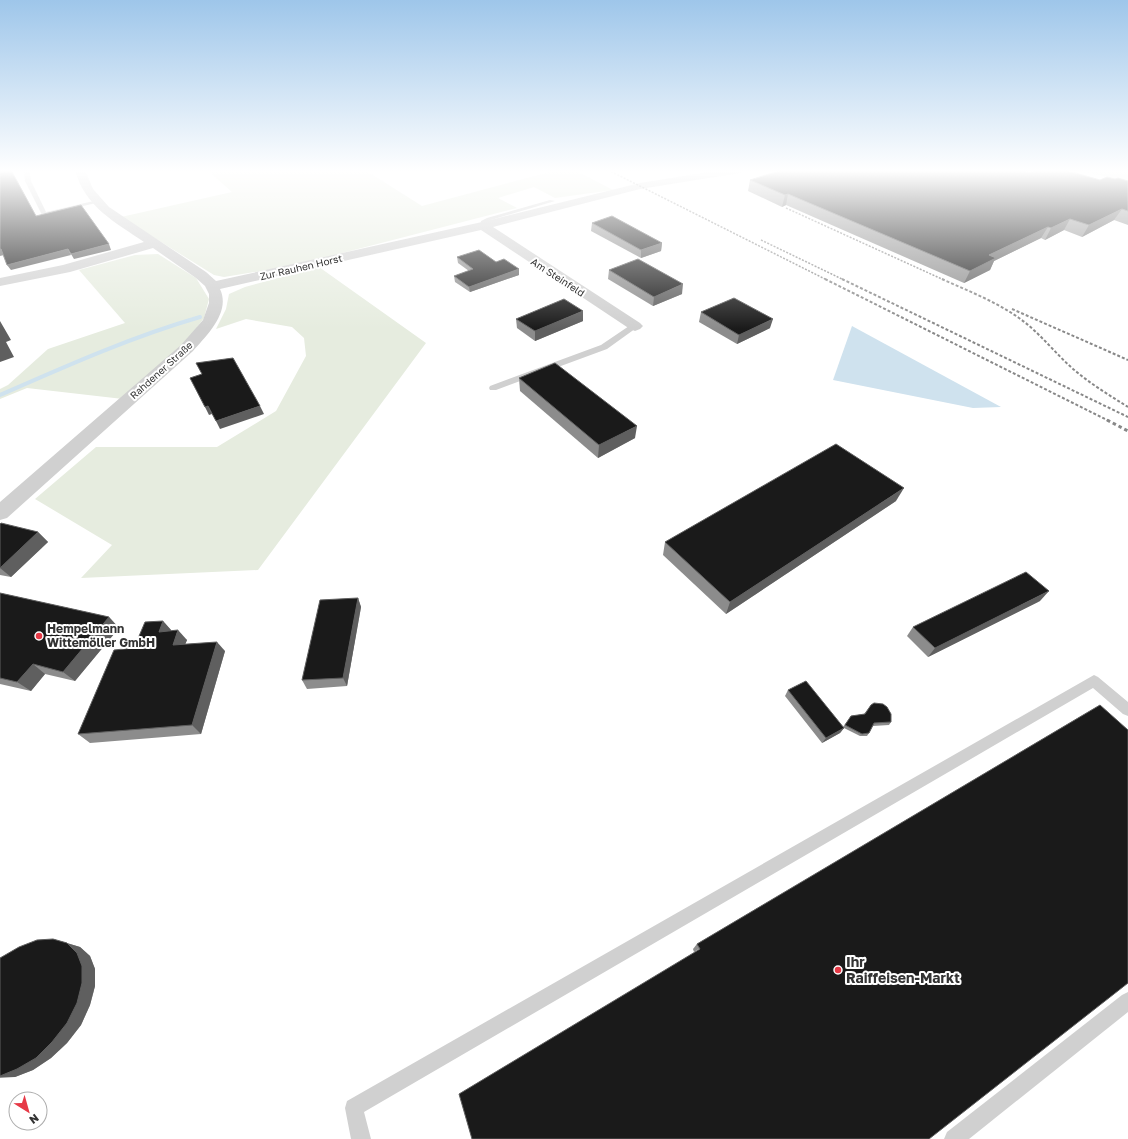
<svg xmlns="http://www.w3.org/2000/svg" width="1128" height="1139" font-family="'Golos Text',sans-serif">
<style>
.green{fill:#e6ecdf}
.water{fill:#cfe2ee}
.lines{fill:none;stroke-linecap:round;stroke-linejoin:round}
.stream{stroke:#cfe2ee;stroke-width:4}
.service{fill:#d0d0d0;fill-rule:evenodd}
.minor{fill:#d0d0d0;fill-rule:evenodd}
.rail-far2{stroke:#888;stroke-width:1.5;stroke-dasharray:2 1.5;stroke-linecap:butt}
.rail-far1{stroke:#888;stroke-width:2;stroke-dasharray:3 2;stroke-linecap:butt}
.rail{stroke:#888;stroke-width:3;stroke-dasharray:3.5 3;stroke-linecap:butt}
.wall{fill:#8c8c8c}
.shaded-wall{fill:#5f5f5f}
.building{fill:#1a1a1a;stroke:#5f5f5f}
.poi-dot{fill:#e63946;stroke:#fff;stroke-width:1.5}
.labels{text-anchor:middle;stroke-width:4;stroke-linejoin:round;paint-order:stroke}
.far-street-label{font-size:10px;fill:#333;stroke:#fff}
.poi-label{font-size:12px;font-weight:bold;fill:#333;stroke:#fff;text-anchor:start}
.near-poi-label{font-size:14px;font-weight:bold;fill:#333;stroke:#fff;text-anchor:start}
</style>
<rect width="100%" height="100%" fill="#fff"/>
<g class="green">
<polygon points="207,170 365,170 422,206 557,170 575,170 613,190 555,198 534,187 498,198 517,208 292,266 224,277 214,275 121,217 232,192"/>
<polygon points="1074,170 1128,170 1128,181"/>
<polygon points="158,254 196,278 209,299 204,318 186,342 123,399 27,388 0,399 0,389 8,385 48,349 125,323 79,270 135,255"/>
<polygon points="319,267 426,343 258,570 81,578 112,545 35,499 96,447 217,447 276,411 306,356 304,338 292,327 246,319 216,329 226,309 229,294 245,287"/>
</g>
<polygon class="water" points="852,326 1001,407 973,408 833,380"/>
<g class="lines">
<path class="stream" d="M0,395C66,366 131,337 200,317"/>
<g class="service">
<polygon points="24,170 29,170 31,181 46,212 98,200 101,202 42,215 25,181"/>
<polygon points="550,200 555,201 491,220 486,223 485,227 480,226 481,221 487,218"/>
<polygon points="632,324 638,324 639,326 607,349 496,390 490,390 489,388 490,386 601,345"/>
<polygon points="1094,675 1098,677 1128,702 1128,716 1123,714 1093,688 364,1112 371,1139 351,1139 345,1108 347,1101"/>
<polygon points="1128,992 1128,1012 969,1139 944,1139 947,1132 1122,995"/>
</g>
<path class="minor" d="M75,170H85L93,189L109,207L206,272L216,281L482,222L640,183L721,170H745L740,173L640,189L493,227L640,323L643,326L640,329L635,331L630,329L481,230L220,289C231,312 207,335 193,351L7,518L0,520V502L181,345L203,320L209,303V294L205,286L196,278L153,248L70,272L0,286V278L63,265L144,242C115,222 85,207 75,170Z"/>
<g class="rail-far2">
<polyline points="608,170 827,280"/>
<polyline points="786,208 944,280"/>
<polyline points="761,240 844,280"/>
</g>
<g class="rail-far1">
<polyline points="825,279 1109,421"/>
<polyline points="842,279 1128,417"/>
<path d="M942,279C968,291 995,301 1019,318C1039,332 1054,352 1072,368C1089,383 1109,395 1128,407"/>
<polyline points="1012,309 1128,360"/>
</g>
<polyline class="rail" points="1107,420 1128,431"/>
</g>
<g class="wall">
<polygon points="1030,172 1100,180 1115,179 1128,181 1128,225 1114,220 1082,237 1064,230 1045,240 1041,238 994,261 990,270 964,283 786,205 782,207 748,191 750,180"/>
<polygon points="592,223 662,243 661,251 641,258 591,231"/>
<polygon points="457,257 496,262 519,275 470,292 455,282 454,276 469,271 458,263"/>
<polygon points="609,270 682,294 653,306 608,279"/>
<polygon points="701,312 770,328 737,344 699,322"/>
<polygon points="516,319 583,321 535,341 517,328"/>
<polygon points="519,378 635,438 598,458 520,391"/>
<polygon points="896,501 726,614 663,555 665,542"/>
<polygon points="0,524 38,532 48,542 11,577 0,575"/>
<polygon points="0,593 109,617 119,628 75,681 45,674 31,691 0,684"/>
<polygon points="358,598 361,607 347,686 307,689 302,680"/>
<polygon points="1040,601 928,657 907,636 913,627"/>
<polygon points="163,621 171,630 171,631 187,640 185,644 225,651 201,734 90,743 78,734 134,648"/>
<polygon points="788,690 843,727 851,716 864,714 871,705 891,722 889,725 873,726 869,733 867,736 860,736 844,728 840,733 822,743 785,696"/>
<polygon points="1100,705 694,952 693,949 697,944"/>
<polygon points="67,943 80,947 90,956 95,969 95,986 90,1005 81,1025 67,1043 51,1058 33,1070 15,1077 0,1078 0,958"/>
</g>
<g class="shaded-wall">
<polygon points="788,194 786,205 782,207 785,195"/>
<polygon points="1122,209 1114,220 1082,237 1089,225"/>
<polygon points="1070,219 1064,230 1045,240 1051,228"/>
<polygon points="1048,227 1041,238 994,261 990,270 964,283 970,271 989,255"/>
<polygon points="662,243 661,251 641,258 641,250"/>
<polygon points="109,244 111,250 74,259 71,254"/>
<polygon points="0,249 1,249 4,255 0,256"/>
<polygon points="68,249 71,255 11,270 7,265"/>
<polygon points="519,269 519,275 470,292 469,287"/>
<polygon points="683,284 682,294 653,306 654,297"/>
<polygon points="583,311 583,321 535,341 535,331"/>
<polygon points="773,319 770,328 737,344 739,335"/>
<polygon points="0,321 11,340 6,342 14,357 0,362"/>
<polygon points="208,406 212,414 209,415 205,407"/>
<polygon points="260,406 264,414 220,429 216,421"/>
<polygon points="637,426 635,438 598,458 599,445"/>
<polygon points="904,488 896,501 726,614 730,602"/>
<polygon points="38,532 48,542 11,577 0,568"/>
<polygon points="1049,591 1040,601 928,657 935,648"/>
<polygon points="358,598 361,607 347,686 343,678"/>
<polygon points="109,617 119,628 75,681 63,672"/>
<polygon points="163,621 171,630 167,641 159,632"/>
<polygon points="178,630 187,640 181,655 173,645"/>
<polygon points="217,642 225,651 201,734 192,725"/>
<polygon points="33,664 45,674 31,691 17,682"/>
<polygon points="844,728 840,733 822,743 826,738"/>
<polygon points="53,939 80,947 90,956 95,969 95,986 90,1005 81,1025 67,1043 51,1058 33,1070 15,1077 0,1077"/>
</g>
<g class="building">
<polygon points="0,170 11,170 36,216 81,205 109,244 71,254 68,249 7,265 1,249 0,249"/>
<polygon points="782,170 1022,170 1030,172 1036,170 1065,170 1100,180 1107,177 1115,179 1118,178 1128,181 1128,211 1122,209 1089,225 1070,219 1051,228 1048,227 989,255 996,258 970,271 788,194 785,195 750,180"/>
<polygon points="612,216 662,243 641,250 592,223"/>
<polygon points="479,250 496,262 504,259 519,269 469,287 454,276 473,269 457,257"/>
<polygon points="638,259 683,284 654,297 609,270"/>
<polygon points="734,298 773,319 739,335 701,312"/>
<polygon points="564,299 583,311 535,331 516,319"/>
<polygon points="233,358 260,406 216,421 208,406 205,407 190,378 202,374 196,363"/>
<polygon points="555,363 637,426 599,445 519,378"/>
<polygon points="836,444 904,488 730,602 665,542"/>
<polygon points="1,523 38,532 0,568 0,524"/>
<polygon points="1026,572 1049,591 935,648 913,627"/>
<polygon points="0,593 109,617 63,672 33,664 17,682 0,678"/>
<polygon points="358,598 343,678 302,680 320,600"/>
<polygon points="163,621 159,632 178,630 173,645 217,642 192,725 78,734 114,650 134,648 145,622"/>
<polygon points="806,681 844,728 826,738 788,690"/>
<polygon points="874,703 883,704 887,707 891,714 891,722 874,723 869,733 862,734 845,725 851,716 865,714 871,705"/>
<polygon points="1100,705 1128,730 1128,983 929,1139 472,1139 459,1094 700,949 697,944"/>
<polygon points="53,939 67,943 77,953 82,966 82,983 77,1003 67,1023 52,1042 36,1058 17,1069 0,1076 0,958 19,947 37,940"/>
</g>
<linearGradient id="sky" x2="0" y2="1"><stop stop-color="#9ec6ea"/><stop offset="0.52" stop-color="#fff"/><stop offset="1" stop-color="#fff" stop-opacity="0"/></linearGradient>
<rect width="1128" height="329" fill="url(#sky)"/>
<g class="poi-dot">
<circle cx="39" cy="636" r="4"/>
<circle cx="838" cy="970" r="4"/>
</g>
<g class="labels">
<g class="far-street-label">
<text transform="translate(301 267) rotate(-13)" y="4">Zur Rauhen Horst</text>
<text transform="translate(558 277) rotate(33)" y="4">Am Steinfeld</text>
<text transform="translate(161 370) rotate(-42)" y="4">Rahdener Straße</text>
</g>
<g class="poi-label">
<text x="47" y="633">Hempelmann<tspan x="47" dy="14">Wittemöller GmbH</tspan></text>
</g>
<g class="near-poi-label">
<text x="846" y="967">Ihr<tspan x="846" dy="16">Raiffeisen-Markt</tspan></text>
</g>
</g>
<g transform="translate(28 1111) rotate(143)"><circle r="19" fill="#ffffff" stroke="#adadad"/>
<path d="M0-3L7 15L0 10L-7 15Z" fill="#e63946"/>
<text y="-6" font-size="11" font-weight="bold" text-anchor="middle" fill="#333333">N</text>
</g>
</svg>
